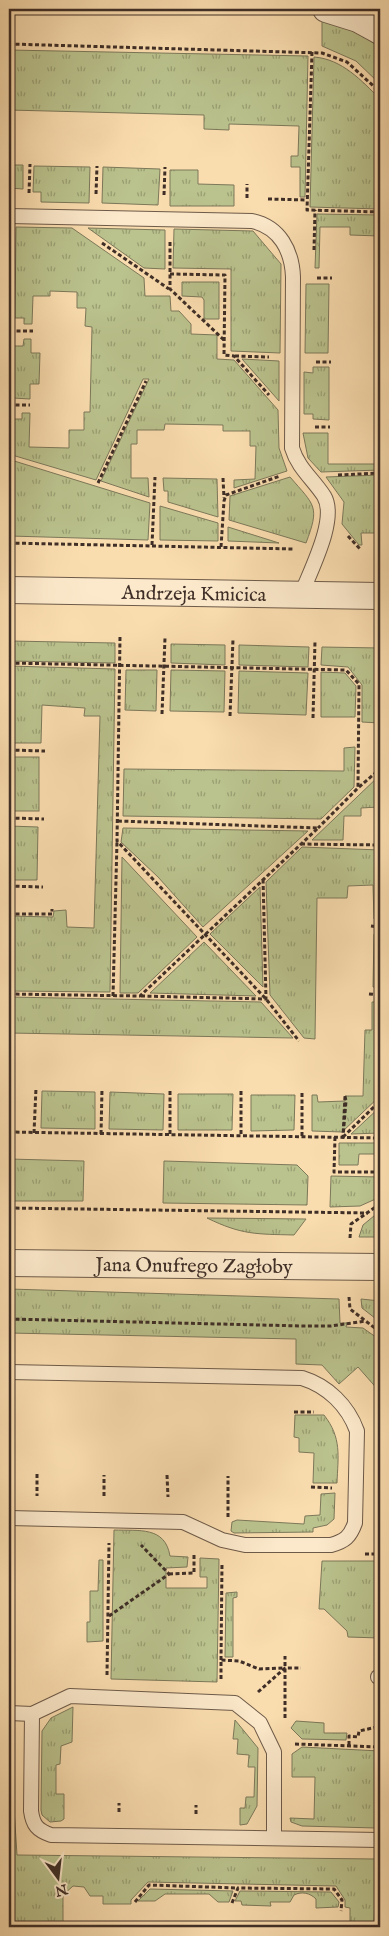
<svg xmlns="http://www.w3.org/2000/svg" width="389" height="1936" font-family="'IM FELL English',serif">
<style>
.grass{fill:url(#grass-tufts);stroke:#7c785a}
.lines{fill:none;stroke-linecap:round;stroke-linejoin:round}
.lane-casing{stroke:#6d5a49;stroke-width:16}
.street-casing{stroke:#6d5a49;stroke-width:28}
.path{stroke:#3e2e27;stroke-width:3;stroke-dasharray:4 2.5;stroke-linecap:butt}
.lane{stroke:#fce9cb;stroke-width:14}
.street{stroke:#fce9cb;stroke-width:26}
.labels{text-anchor:middle;stroke-width:4;stroke-linejoin:round;paint-order:stroke}
.street-label{font-size:20px;fill:#3e2e27;stroke:#fce9cb}
</style>
<defs>
<pattern id="grass-tufts" width="24" height="20" patternUnits="userSpaceOnUse" patternTransform="scale(1.25)"><rect width="24" height="20" fill="#bac28d"/><path d="M3 7l-1-3M5 7V3M7 7l1-3M15 17l-1-3M17 17v-4M19 17l1-3" fill="none" stroke="#999e73"/></pattern>
</defs>
<rect width="100%" height="100%" fill="#faddaf"/>
<filter id="stains"><feTurbulence type="fractalNoise" baseFrequency=".004" numOctaves="4"/><feColorMatrix values="0 0 0 0 .2 0 0 0 0 .09 0 0 0 0 .02 0 0 0 .5 -.17"/></filter>
<radialGradient id="worn" r=".72"><stop offset=".6" stop-color="#630" stop-opacity="0"/><stop offset="1" stop-color="#630" stop-opacity=".3"/></radialGradient>
<g class="grass">
<path d="M322,21C345,26 362,34 380,48V84L356,61L322,46Z"/>
<polygon points="9,50 308,56 305,197 300,197 300,167 291,167 291,156 298,156 299,126 229,124 229,130 204,129 204,115 9,110"/>
<path d="M314,57C342,59 362,81 380,99V209L310,207Z"/>
<polygon points="9,165 23,165 23,189 9,188"/>
<polygon points="34,166 90,167 89,203 41,202 41,192 33,192"/>
<polygon points="103,167 160,169 158,205 102,203"/>
<polygon points="170,170 198,170 198,184 234,185 234,206 170,206"/>
<polygon points="317,214 380,215 380,236 350,235 350,227 320,227 319,268 315,268"/>
<polygon points="16,227 72,228 144,278 145,296 170,296 171,311 179,311 191,324 191,334 217,335 217,359 234,360 278,410 279,448 287,471 234,488 234,480 255,479 256,446 250,446 250,431 223,431 223,425 165,424 164,430 137,430 137,444 131,444 131,478 148,478 149,497 101,481 149,379 143,379 96,480 12,455 12,419 22,419 22,413 30,413 29,447 69,448 69,430 84,430 84,412 90,412 92,327 85,326 86,308 77,308 77,292 50,291 50,296 33,296 32,324 24,324 24,318 15,318"/>
<polygon points="88,228 165,230 165,269 144,268"/>
<polygon points="174,229 253,231 281,264 280,353 231,351 231,269 173,268"/>
<polygon points="182,282 219,282 219,319 204,319 204,300 202,297 182,296"/>
<polygon points="306,284 329,284 328,353 305,353"/>
<polygon points="24,339 31,339 31,353 40,353 39,384 30,384 30,399 13,398 14,346 23,346"/>
<polygon points="242,359 279,361 279,401"/>
<polygon points="313,367 329,367 329,420 313,419 313,414 304,414 304,372 313,373"/>
<polygon points="303,433 328,433 328,464 380,464 380,470 321,472 308,458"/>
<polygon points="11,460 150,503 148,540 10,536"/>
<polygon points="380,475 380,533 361,533 362,545 359,545 342,524 344,502 326,477"/>
<path d="M290,477C315,506 320,506 306,543L229,520L230,496Z"/>
<polygon points="163,478 217,479 218,517 168,502 168,491 164,491"/>
<polygon points="160,506 218,523 218,541 160,540"/>
<polygon points="228,527 279,543 228,541"/>
<polygon points="10,641 115,643 115,663 10,661"/>
<polygon points="171,644 225,645 225,665 171,663"/>
<polygon points="239,645 309,647 308,667 239,665"/>
<polygon points="322,647 380,648 380,723 362,722 362,685 348,667 321,665"/>
<polygon points="9,666 115,669 110,992 9,991 9,916 53,917 54,911 66,910 67,927 94,928 100,716 84,716 85,708 42,705 41,743 9,743"/>
<polygon points="126,670 157,670 156,711 125,710"/>
<polygon points="171,670 225,671 224,712 170,711"/>
<polygon points="239,671 308,673 306,715 238,713"/>
<polygon points="321,672 345,673 356,686 355,717 321,717"/>
<polygon points="355,747 354,787 321,819 123,816 124,769 344,771 344,748"/>
<rect x="9" y="757" width="30" height="54"/>
<polygon points="380,775 378,807 361,808 361,816 344,816 343,840 312,840"/>
<polygon points="9,826 38,827 37,880 9,880"/>
<polygon points="123,828 308,831 203,927 158,877 121,842"/>
<polygon points="302,847 380,850 380,919 374,919 373,885 348,886 347,898 317,898 315,1039 304,1038 270,995 266,882"/>
<polygon points="122,857 197,937 138,993 120,993"/>
<polygon points="260,887 263,987 210,934"/>
<polygon points="374,934 380,934 380,987 373,987"/>
<polygon points="204,942 256,996 150,993"/>
<polygon points="9,997 261,1002 293,1038 9,1033"/>
<polygon points="372,1002 380,1002 380,1096 342,1132 312,1131 312,1095 317,1095 318,1102 345,1101 345,1096 363,1096 365,1030 372,1030"/>
<polygon points="42,1091 95,1092 95,1129 41,1128"/>
<polygon points="110,1092 164,1094 163,1130 109,1129"/>
<polygon points="178,1094 233,1094 232,1130 178,1130"/>
<polygon points="251,1095 295,1095 294,1130 251,1131"/>
<polygon points="380,1107 380,1133 351,1134"/>
<polygon points="339,1143 380,1143 380,1154 359,1154 358,1165 339,1165"/>
<polygon points="9,1159 84,1161 83,1201 9,1201"/>
<polygon points="164,1161 297,1165 308,1176 307,1205 163,1203"/>
<polygon points="331,1176 380,1177 380,1197 360,1206 330,1207"/>
<polygon points="380,1211 380,1237 359,1237 363,1225"/>
<path d="M207,1218L306,1219L294,1235C256,1234 242,1235 207,1218Z"/>
<polygon points="9,1289 339,1299 340,1323 347,1323 346,1327 363,1328 380,1340 380,1392 358,1367 339,1384 322,1365 296,1364 296,1339 9,1333"/>
<polygon points="361,1299 380,1301 380,1322 362,1308"/>
<path d="M295,1415H324C342,1438 338,1456 337,1483H313L314,1453L299,1452V1438L294,1437Z"/>
<polygon points="335,1493 334,1519 327,1525 313,1528 313,1532 234,1533 231,1531 232,1522 237,1520 304,1524 305,1516 320,1515 321,1494"/>
<path d="M114,1530C139,1531 165,1526 170,1556L188,1557L187,1567L166,1568V1588H207V1577H200V1558L219,1559L217,1682L111,1679Z"/>
<polygon points="99,1560 103,1560 103,1641 87,1642 87,1622 90,1622 90,1591 98,1591"/>
<polygon points="322,1561 380,1561 380,1638 348,1637 347,1631 324,1609 319,1609"/>
<polygon points="237,1592 237,1597 233,1598 233,1657 225,1657 226,1593"/>
<polygon points="73,1707 72,1742 61,1746 60,1764 56,1765 56,1794 64,1794 64,1819 61,1821 50,1822 42,1815 41,1810 42,1731 51,1718"/>
<polygon points="235,1720 258,1748 257,1806 247,1824 240,1825 240,1808 245,1808 246,1797 254,1797 255,1767 248,1767 249,1755 237,1754 238,1739 233,1739"/>
<polygon points="296,1721 324,1723 324,1733 347,1733 346,1740 302,1739 291,1728"/>
<polygon points="302,1747 380,1751 380,1790 376,1828 302,1826 291,1822 290,1818 314,1819 315,1777 292,1777 292,1754"/>
<polygon points="9,1808 14,1808 17,1855 376,1859 374,1927 350,1927 350,1908 345,1907 345,1900 336,1886 148,1882 131,1900 131,1904 103,1904 103,1896 90,1896 84,1887 73,1886 63,1895 63,1927 9,1927"/>
<polygon points="150,1889 233,1891 229,1902 218,1902 209,1894 165,1894 155,1901 138,1901"/>
<path d="M240,1891L331,1892L339,1902L338,1907L316,1908V1899C310,1893 302,1891 294,1895L290,1902H270L271,1906L242,1905L241,1901H235Z"/>
</g>
<g class="lines">
<defs>
<g id="lane">
<path d="M9,216L252,221C280,227 292,251 293,277L292,448C298,468 313,479 324,496C338,519 310,571 301,595"/>
<path d="M9,1372L302,1378C328,1386 348,1406 357,1431L355,1523C350,1537 345,1541 331,1545H245L222,1540L183,1522L9,1518"/>
<polyline points="378,1677 380,1677"/>
<path d="M9,1713L32,1714L31,1811C33,1825 37,1830 51,1835L380,1840"/>
<polyline points="32,1714 70,1696 235,1703 260,1723 274,1752 274,1838"/>
</g>
<g id="street">
<polyline points="326,9 358,19 380,31"/>
<path id="s1" d="M9,590L380,596"/>
<path id="s2" d="M9,1263L380,1267"/>
</g>
</defs>
<use href="#lane" class="lane-casing"/>
<use href="#street" class="street-casing"/>
<g class="path">
<polyline points="9,44 322,53 347,62 380,92"/>
<polyline points="312,52 307,210 380,212"/>
<polyline points="29,193 30,164"/>
<polyline points="96,194 97,166"/>
<polyline points="164,195 165,167"/>
<polyline points="247,198 247,184"/>
<polyline points="268,199 307,200"/>
<polyline points="170,242 170,289 224,340"/>
<polyline points="102,243 169,289"/>
<polyline points="314,250 315,210"/>
<polyline points="170,274 225,275 224,355 234,356 269,395"/>
<polyline points="317,278 332,278"/>
<polyline points="10,331 33,331"/>
<polyline points="235,356 269,357"/>
<polyline points="316,362 331,362"/>
<polyline points="9,389 13,240"/>
<polyline points="9,405 30,405"/>
<polyline points="315,427 330,427"/>
<polyline points="338,475 380,473"/>
<polyline points="223,478 224,498"/>
<polyline points="98,483 146,381"/>
<polyline points="348,536 361,550"/>
<polyline points="9,543 294,549"/>
<polyline points="152,545 155,477"/>
<polyline points="221,547 224,501 226,495 280,476"/>
<polyline points="120,637 117,841 266,999 299,1041"/>
<polyline points="9,663 346,670 359,684 358,788 318,828"/>
<polyline points="162,714 165,638"/>
<polyline points="230,716 233,639"/>
<polyline points="313,718 315,641"/>
<polyline points="9,750 45,751"/>
<polyline points="359,787 380,769"/>
<polyline points="9,818 44,819"/>
<polyline points="301,844 380,845"/>
<polyline points="9,886 43,887"/>
<polyline points="9,914 52,914 52,909"/>
<polyline points="371,926 380,927"/>
<polyline points="9,994 140,996 318,828 118,821"/>
<polyline points="369,994 380,995"/>
<polyline points="113,996 117,841"/>
<polyline points="141,996 266,999 263,878"/>
<polyline points="241,1091 241,1136"/>
<polygon points="345,1096 346,1101 343,1137"/>
<polyline points="9,1132 380,1138"/>
<polyline points="34,1133 36,1088"/>
<polyline points="101,1134 102,1089"/>
<polyline points="170,1134 170,1090"/>
<polyline points="302,1136 302,1092"/>
<polyline points="335,1137 334,1172 380,1172"/>
<polyline points="343,1137 380,1101"/>
<polyline points="9,1208 368,1213"/>
<polyline points="350,1238 351,1224 380,1204"/>
<polyline points="349,1297 350,1309 380,1332"/>
<polyline points="9,1319 302,1326 331,1326 366,1321"/>
<polyline points="294,1412 314,1412"/>
<polyline points="37,1474 37,1496"/>
<polyline points="167,1475 168,1497"/>
<polyline points="311,1487 332,1488"/>
<polyline points="104,1496 104,1475"/>
<polyline points="228,1517 228,1476"/>
<polyline points="365,1554 380,1554"/>
<polyline points="169,1574 194,1573 194,1553"/>
<polyline points="109,1616 169,1574 141,1545"/>
<polyline points="221,1660 222,1563"/>
<polyline points="107,1675 109,1543"/>
<polyline points="221,1679 221,1660 239,1661 259,1669 285,1668"/>
<polyline points="258,1692 285,1668 301,1668"/>
<polyline points="285,1718 285,1656"/>
<polyline points="295,1744 380,1747"/>
<polyline points="349,1745 349,1736 358,1737 359,1731 377,1727"/>
<polyline points="119,1812 119,1803"/>
<polyline points="196,1814 196,1805"/>
<polyline points="135,1902 149,1885 238,1888"/>
<polyline points="232,1903 238,1888 334,1889 342,1900 341,1911"/>
</g>
<use href="#lane" class="lane"/>
<use href="#street" class="street"/>
</g>
<g class="labels">
<g class="street-label">
<text dy="7" stroke="none"><textPath href="#s1" startOffset="185">Andrzeja Kmicica</textPath></text>
<text dy="7" stroke="none"><textPath href="#s2" startOffset="185">Jana Onufrego Zagłoby</textPath></text>
</g>
</g>
<rect width="389" height="1936" fill="none" stroke="#faddaf" stroke-width="30"/>
<rect x="10" y="10" width="369" height="1916" fill="none" stroke="#3e2e27" stroke-width="2.5"/>
<rect x="15" y="15" width="359" height="1906" fill="none" stroke="#3e2e27"/>
<g transform="translate(58 1878) rotate(165)" stroke="#fce9cb" stroke-width="4" paint-order="stroke">
<path d="M0-4L9 19L0 12L-9 19Z" fill="#3e2e27"/>
<text y="-8" font-size="14" font-weight="bold" text-anchor="middle" fill="#3e2e27">N</text>
</g>
<rect width="100%" height="100%" filter="url(#stains)"/>
<rect width="100%" height="100%" fill="url(#worn)"/>
</svg>
